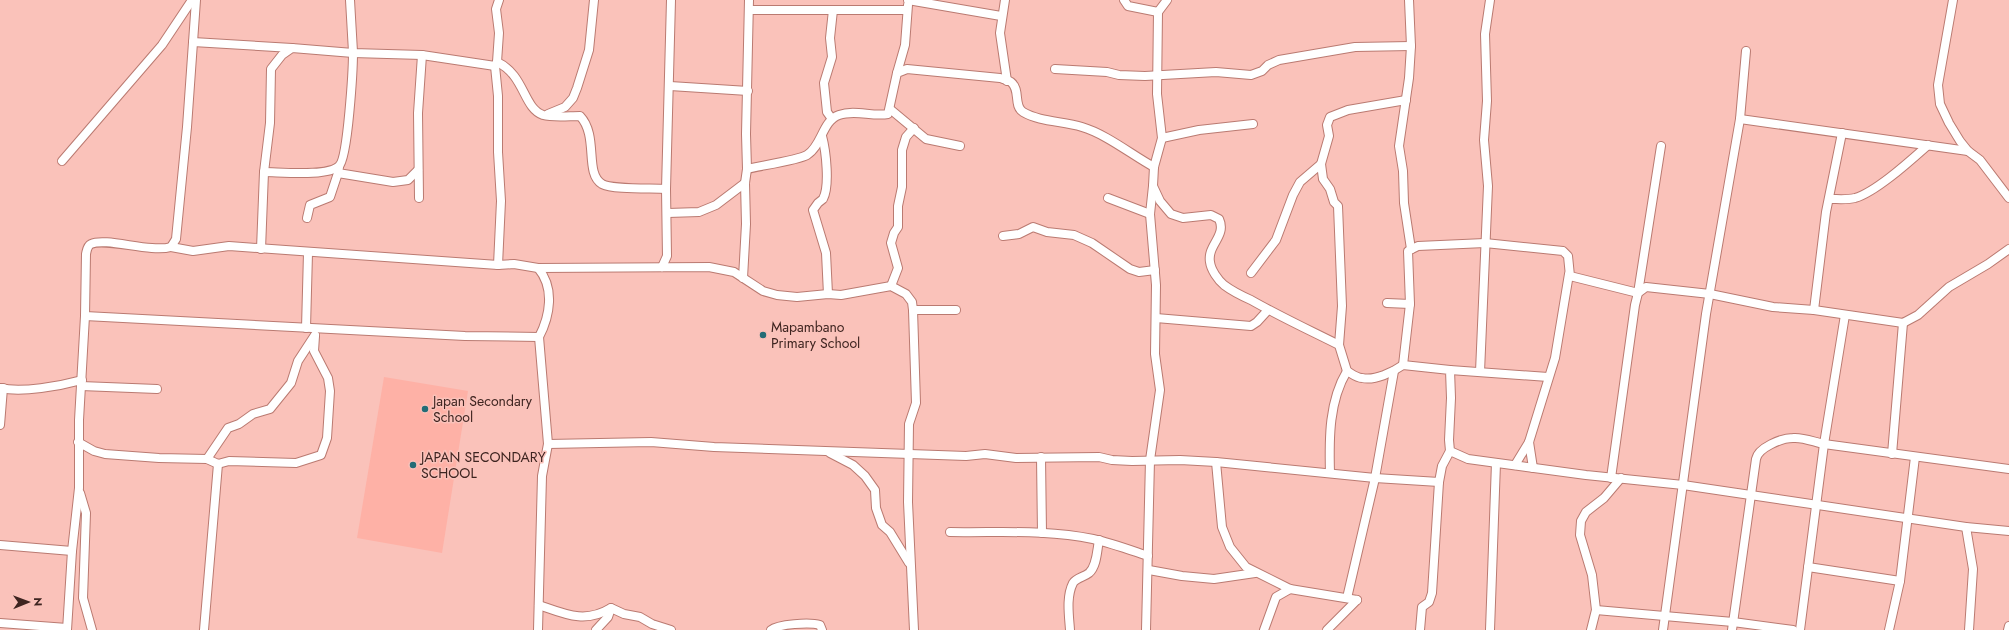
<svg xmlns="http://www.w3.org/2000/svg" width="2009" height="630" font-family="Jost,sans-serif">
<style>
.built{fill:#feb1a6}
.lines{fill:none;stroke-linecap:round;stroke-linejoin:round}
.street-casing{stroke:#ba7a71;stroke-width:10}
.street{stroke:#fff;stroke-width:8}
.poi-dot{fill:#236c76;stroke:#fac2ba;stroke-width:1.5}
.labels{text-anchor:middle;stroke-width:3;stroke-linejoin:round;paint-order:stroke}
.poi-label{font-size:14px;fill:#3e2420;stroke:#fac2ba;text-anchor:start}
</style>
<rect width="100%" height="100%" fill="#fac2ba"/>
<polygon class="built" points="384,377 468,391 442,553 357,538"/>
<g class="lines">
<defs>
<g id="street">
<polyline points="908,0 1001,16"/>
<polyline points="1005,0 1000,33 1007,81"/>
<polyline points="1124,0 1128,6 1158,12"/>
<path d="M1167,0L1158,12L1157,94L1162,138L1154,167L1153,186L1160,201L1171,214L1183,218L1211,215L1219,219C1227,236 1207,245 1210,262C1211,270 1218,280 1224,285C1232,291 1242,296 1251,300C1279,316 1309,330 1339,345L1347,371C1352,374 1357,378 1362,378C1375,381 1393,372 1403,365L1450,370L1451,398L1449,440L1450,451L1468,459L1586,475L1683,485L1966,527L2009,531"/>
<polyline points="1409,0 1411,46 1409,78 1399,146 1403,171 1404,203 1411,249"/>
<polyline points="1953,0 1938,85 1940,104 1949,123 1960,141 1968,151 1980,160 2009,198"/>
<polyline points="749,10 907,10"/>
<polyline points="193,42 292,48"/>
<polyline points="497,62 499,33 496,9 499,0"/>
<polyline points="495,66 498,96 498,152 501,201 498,265"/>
<polyline points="1055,69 1107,72 1119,75 1145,76 1216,72 1251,75 1262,71 1268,65 1279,60 1355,47 1411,46"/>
<polyline points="897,73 905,45 908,5"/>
<polyline points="670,86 748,91"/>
<polyline points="890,109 926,139 960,146"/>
<polyline points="548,114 565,107 573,98 577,88 589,50 594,0"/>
<polyline points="832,119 827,112 824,83 832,57 830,38 833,10"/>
<polyline points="1740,119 1968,151"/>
<path d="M822,136C826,151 830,186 823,199L818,203L813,210L826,253L828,294"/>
<polyline points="1162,138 1199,130 1253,124"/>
<polyline points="62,161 162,45 192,0"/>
<polyline points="1321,164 1323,179 1330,189 1334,202 1338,206 1342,306 1339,345"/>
<polyline points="339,167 338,173 393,182 408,180 418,170"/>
<path d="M747,169C759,166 799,160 807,155C822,146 822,121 839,115C855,109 872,117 888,114L897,73L907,69L1000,78C1003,79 1008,80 1011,82C1021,90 1013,106 1023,112C1040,122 1063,121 1082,127C1106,134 1132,155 1154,167"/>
<path d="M264,172C280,172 328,177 339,166C348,158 353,68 353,52C352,35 351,17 350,0"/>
<polyline points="419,198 418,113 422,55"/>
<polyline points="1108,198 1150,214"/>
<path d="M1830,199C1838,199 1847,200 1855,198C1876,192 1911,160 1928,145"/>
<polyline points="668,213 699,212 716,205 745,183"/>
<polyline points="307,218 310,205 330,197 338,173"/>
<polyline points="1003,236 1019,234 1033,227 1047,232 1074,235 1092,243 1130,269 1139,272 1155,270"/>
<path d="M261,249L264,172L270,123L271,69L282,55L292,48L353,53L422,55L495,66L497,62C525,75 523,108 543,115C554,118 569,116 580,116C599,136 584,173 602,184C613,190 652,188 666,189"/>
<polyline points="662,267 667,256 666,189 671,0"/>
<polyline points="538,268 709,267 734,272 763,291 777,295 797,297 828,294 841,295 891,286 906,294 912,302 913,310 916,403 909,424 908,502 914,630"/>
<polyline points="1251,273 1276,240 1293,195 1300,182 1321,164 1329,136 1327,125 1330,117 1348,110 1406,100"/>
<polyline points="743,278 746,224 745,183 747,169 746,134 749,0"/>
<polyline points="891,286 898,268 891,243 894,233 898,227 898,206 902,187 902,150 906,137 914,128"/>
<polyline points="1387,303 1410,304"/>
<polyline points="913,310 956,310"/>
<polyline points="1814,310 1826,212 1842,133"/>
<path d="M85,316L465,336L539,337C550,316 555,288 538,268L514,264L498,265L229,246L193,251L171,247"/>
<polyline points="1156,318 1251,326 1257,322 1268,310"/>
<polyline points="306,328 308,253"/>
<polyline points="1403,365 1410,304 1408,251 1418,246 1485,243 1563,251 1568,256 1570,276 1638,293 1661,146"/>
<polyline points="1450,370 1548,377"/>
<polyline points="1480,372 1488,186 1484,140 1487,101 1485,34 1490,0"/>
<polyline points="81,386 157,389"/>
<path d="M0,388C22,393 60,386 82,380"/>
<polyline points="0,425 3,388"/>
<polyline points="78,442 94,451 105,454 159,458 207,459 218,464 229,461 296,463 321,455 327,438 330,391 328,378 314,351 315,336"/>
<polyline points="548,444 651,442 714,447 966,456 985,454 1016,458 1099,457 1112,460 1132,461 1180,460 1216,462 1375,478 1439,482"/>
<polyline points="830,453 853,465 865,476 875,490 876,508 882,525 890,532 909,563"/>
<polyline points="1892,454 1903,323"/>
<polyline points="1041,457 1042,533"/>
<polyline points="207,459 228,428 239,424 253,414 270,409 291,383 298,361 315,335"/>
<polyline points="1216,462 1222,527 1230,547 1246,567 1290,589 1357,600"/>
<polyline points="1515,465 1529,442"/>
<polyline points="1533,468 1529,442 1555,358 1569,274"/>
<path d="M1330,473C1329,438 1329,401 1347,371"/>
<polyline points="1611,478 1635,305 1638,293 1646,287 1710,294 1773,307 1814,310 1903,323 1918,315 1949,287 1988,264 2009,249"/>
<polyline points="80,493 86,513 83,598 92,630"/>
<polyline points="1966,527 1973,569 1969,630"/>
<path d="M950,532C997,533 1046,529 1093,539C1111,543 1130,550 1148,556"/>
<polyline points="0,545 72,551"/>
<polyline points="1808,567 1900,581"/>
<polyline points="1149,570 1182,576 1214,579 1255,573"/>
<polyline points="1347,598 1375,478 1394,371"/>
<path d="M539,605C565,614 585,624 611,608L624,614L640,617L652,624L671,630"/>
<polyline points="1596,610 1733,622 1793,630"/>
<polyline points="0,623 67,628"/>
<path d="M67,630L72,551L79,488V420L85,316L86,254C87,250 87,246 91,244C106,237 150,253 171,247L176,239L187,127L196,0"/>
<polyline points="204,630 218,464"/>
<polyline points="538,630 542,476 548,444 539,337"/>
<polyline points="596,630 608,617 611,608"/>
<path d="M771,630C778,624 810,622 820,625L822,630"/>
<path d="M1070,630C1069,615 1066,597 1073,583C1076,578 1084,577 1089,573C1097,566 1097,550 1099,540"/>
<polyline points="1146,630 1150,460 1160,390 1155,354 1156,285 1150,214 1153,186"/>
<polyline points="1264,630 1276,597 1290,589"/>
<polyline points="1327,630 1357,600"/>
<polyline points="1420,630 1422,607 1429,602 1432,593 1439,482 1442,466 1450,451"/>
<polyline points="1490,630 1496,463"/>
<polyline points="1591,630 1596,610 1592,575 1580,535 1581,521 1586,512 1604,498 1621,478"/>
<polyline points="1663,630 1706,314 1740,119 1746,51"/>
<path d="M1732,630L1756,459C1758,448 1781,438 1793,438C1803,437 1814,442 1824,444L2009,469"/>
<polyline points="1800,630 1824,444 1845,315"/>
<polyline points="1889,630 1900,581 1915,457"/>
<polyline points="2008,630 2009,626"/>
</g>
</defs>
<use href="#street" class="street-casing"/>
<use href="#street" class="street"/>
</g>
<g class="poi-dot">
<circle cx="763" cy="335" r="4"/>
<circle cx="425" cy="409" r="4"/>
<circle cx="413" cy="465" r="4"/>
</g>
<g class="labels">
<g class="poi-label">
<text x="771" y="332">Mapambano<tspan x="771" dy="16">Primary School</tspan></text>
<text x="433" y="406">Japan Secondary<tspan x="433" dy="16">School</tspan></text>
<text x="421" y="462">JAPAN SECONDARY<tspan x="421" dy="16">SCHOOL</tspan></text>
</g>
</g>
<g transform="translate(28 602) rotate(89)" stroke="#fac2ba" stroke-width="3" paint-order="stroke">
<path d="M0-3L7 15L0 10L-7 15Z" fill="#3e2420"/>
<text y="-6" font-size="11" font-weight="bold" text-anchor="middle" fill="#3e2420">N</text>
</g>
</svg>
